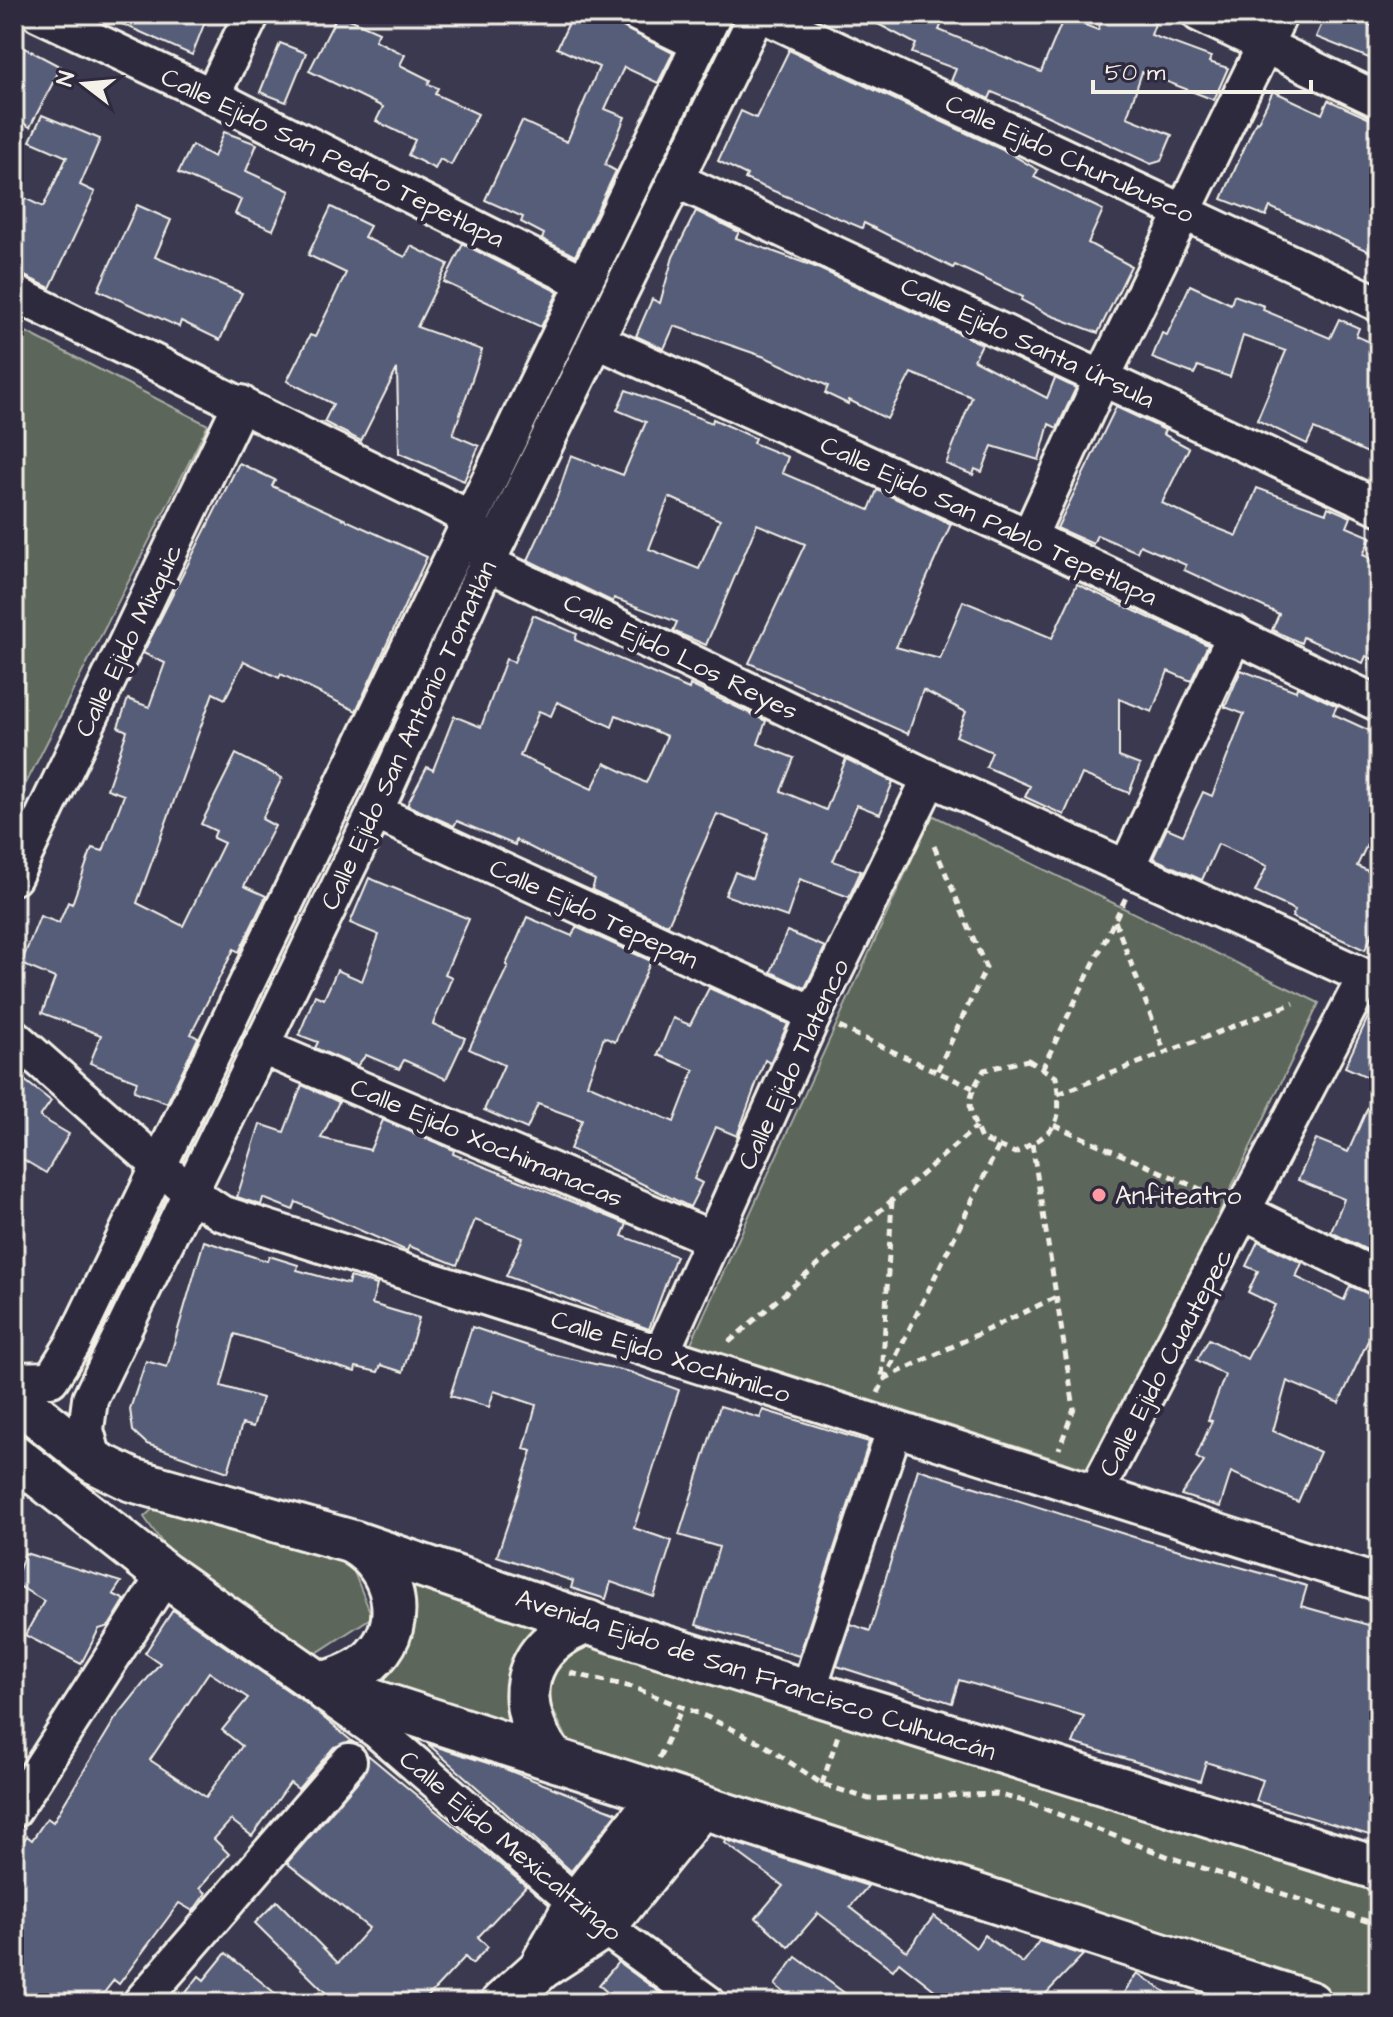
<svg xmlns="http://www.w3.org/2000/svg" width="1393" height="2017" font-family="'Architects Daughter',sans-serif">
<style>
.green{fill:#5c665a;stroke:#a8aca1;stroke-width:2}
.building{fill:#575d79;stroke:#f4f1e8;stroke-width:2;fill-rule:evenodd}
.lines{fill:none;stroke-linecap:round;stroke-linejoin:round}
.minor-casing{stroke:#f4f1e8;stroke-width:40}
.tertiary-casing{stroke:#f4f1e8;stroke-width:48}
.path{stroke:#f4f1e8;stroke-width:5;stroke-dasharray:8 6;stroke-linecap:butt}
.minor{stroke:#2f2a3d;stroke-width:34}
.tertiary{stroke:#2f2a3d;stroke-width:42}
.poi-dot{fill:#ff9aa2;stroke:#2f2a3d;stroke-width:3}
.labels{text-anchor:middle;stroke-width:8;stroke-linejoin:round;paint-order:stroke}
.street-label{font-size:26px;fill:#f4f1e8;stroke:#2f2a3d}
.poi-label{font-size:26px;fill:#f4f1e8;stroke:#2f2a3d;text-anchor:start}
</style>
<rect width="100%" height="100%" fill="#3b394f"/>
<filter id="ink" filterUnits="userSpaceOnUse"><feTurbulence type="fractalNoise" baseFrequency=".0125" numOctaves="2"/><feDisplacementMap in="SourceGraphic" scale="16" xChannelSelector="R" yChannelSelector="G"/><feConvolveMatrix kernelMatrix="1 2 1 2 8 2 1 2 1" color-interpolation-filters="sRGB"/></filter>
<g filter="url(#ink)">
<g class="green">
<polygon points="26,332 208,425 14,807 14,357"/>
<polygon points="932,815 1319,1003 1096,1472 691,1343"/>
<polygon points="159,1503 346,1552 372,1617 315,1654 178,1565 144,1517"/>
<polygon points="371,1559 1379,1883 1379,2003 1314,2003 582,1769 541,1686 521,1682 561,1754 329,1672 381,1638"/>
</g>
<g class="building">
<polygon points="100,14 208,14 192,55"/>
<polygon points="338,14 379,32 375,40 405,55 400,65 430,80 428,84 438,88 435,94 478,114 451,165 440,159 435,169 408,155 415,140 376,121 383,107 309,71"/>
<polygon points="573,14 598,14 673,53 658,83 624,67 605,109 625,117 605,165 616,171 575,256 542,239 544,234 521,222 523,217 485,200 522,121 567,142 599,67 557,48"/>
<polygon points="859,14 946,14 939,30 1041,72 1064,17 1098,30 1104,14 1138,14 1156,21 1151,35 1211,57 1209,62 1228,68 1214,100 1142,72 1127,117 1172,135 1161,161 1151,164 1037,111 992,92 989,99 951,81 956,69 912,53 916,44"/>
<polygon points="1326,14 1345,14 1379,29 1379,62 1316,37"/>
<polygon points="280,43 306,53 286,102 260,92"/>
<polygon points="25,48 61,67 30,127 14,118 14,69"/>
<polygon points="789,50 1009,153 1038,170 1034,177 1103,210 1088,243 1131,266 1098,333 1050,315 1021,300 1023,297 955,265 953,268 864,223 862,228 745,179 747,175 718,161 741,111 756,118"/>
<polygon points="1273,91 1322,114 1328,100 1379,123 1379,256 1270,207 1266,216 1222,199 1256,121 1258,122"/>
<polygon points="42,115 100,139 80,185 95,192 50,288 14,271 14,193 43,207 67,157 30,141"/>
<polygon points="224,132 257,144 246,171 290,191 273,230 235,214 241,200 178,173 192,145 214,157"/>
<polygon points="137,205 171,220 155,257 242,293 220,340 181,321 179,327 98,290"/>
<polygon points="331,207 370,226 364,237 405,257 411,246 448,264 417,327 482,350 453,435 479,446 464,481 399,453 397,369 361,441 324,422 333,404 287,381 310,335 315,337 346,273 308,255"/>
<polygon points="696,211 739,232 736,238 813,266 982,344 974,360 1047,398 1055,378 1076,388 1057,428 1049,424 1039,460 992,446 982,472 975,469 973,475 946,464 972,397 911,373 887,419 849,400 848,404 825,393 828,386 765,357 674,326 664,349 636,336 652,299 660,303 673,257"/>
<polygon points="463,244 558,292 541,327 444,282"/>
<polygon points="1190,285 1231,304 1234,295 1264,306 1263,310 1330,338 1339,319 1359,328 1356,336 1379,346 1379,384 1370,403 1379,407 1379,458 1314,429 1307,444 1257,420 1286,351 1243,336 1230,377 1198,366 1194,374 1152,358 1162,333 1167,335"/>
<path d="M626,390L712,423L713,419L755,438L753,443L788,457L782,473L869,510L877,490L951,524L896,647L940,659L963,601L1052,638L1077,584L1208,645L1191,681L1168,671L1152,712L1119,699V757L1140,765L1129,793L1082,774L1064,815L1025,797L1030,786L986,767L992,752L956,736L966,712L923,690L908,734L749,663L805,544L757,524L706,645L673,631L677,622L614,598L613,602L528,560L557,497L571,455L623,475L646,422L617,410ZM669,497L720,520L699,569L649,549Z"/>
<polygon points="1116,407 1165,430 1163,434 1189,448 1162,503 1204,523 1237,536 1257,488 1326,513 1328,507 1351,517 1347,527 1371,537 1363,555 1379,562 1379,662 1366,656 1363,663 1303,637 1301,643 1272,630 1279,614 1184,570 1186,565 1140,545 1137,552 1097,535 1093,544 1057,528"/>
<polygon points="239,463 275,480 272,486 427,557 356,711 281,674 279,678 244,661 225,699 213,693 137,903 183,926 224,843 213,838 216,831 201,824 236,754 282,778 262,819 275,826 244,886 266,896 239,952 234,949 191,1034 198,1038 167,1103 134,1091 137,1081 90,1063 101,1035 42,1013 55,978 21,964 40,916 59,923 68,902 72,904 92,848 103,851 124,795 107,789 127,731 118,727 128,699 149,707 165,663 143,653"/>
<path d="M533,615L577,634L575,640L689,689L690,685L766,721L758,744L794,758L781,791L826,810L846,759L893,782L880,814L857,805L833,861L861,871L849,897L800,879L787,917L725,895L735,872L752,879L768,833L717,814L668,925L592,890L595,880L516,840L515,845L457,821L454,826L407,805L427,767L433,770L454,716L481,727L506,659L514,662ZM557,702L612,727L616,715L667,736L646,783L605,763L592,789L520,756L539,711L551,716Z"/>
<polygon points="1241,670 1296,691 1297,687 1337,706 1333,714 1379,735 1379,819 1357,866 1379,876 1379,918 1365,950 1292,917 1295,910 1255,892 1267,866 1218,844 1202,880 1153,858 1167,828 1183,835 1203,792 1212,796 1244,714 1225,707"/>
<polygon points="369,878 469,919 445,974 452,977 433,1024 465,1038 446,1079 404,1060 399,1069 366,1055 357,1066 315,1048 318,1042 299,1035 315,995 324,999 337,970 362,981 379,935 350,923"/>
<polygon points="527,917 572,936 576,927 651,961 615,1042 604,1037 587,1084 674,1122 694,1070 658,1055 673,1018 690,1025 709,988 788,1024 770,1063 765,1060 737,1136 716,1127 694,1179 702,1183 690,1207 570,1149 582,1120 538,1104 527,1129 484,1110 504,1065 469,1049 508,966 506,965"/>
<polygon points="787,931 825,947 805,988 771,972"/>
<polygon points="1375,1002 1379,1003 1379,1082 1345,1067"/>
<polygon points="14,1072 51,1101 40,1117 69,1134 46,1173 14,1154"/>
<polygon points="1379,1082 1379,1184 1368,1210 1379,1214 1379,1256 1331,1232 1344,1199 1298,1180 1316,1139 1348,1152"/>
<polygon points="302,1085 339,1102 321,1138 370,1150 383,1120 454,1150 453,1154 627,1224 622,1236 676,1256 649,1329 506,1276 523,1238 475,1220 457,1265 409,1246 407,1251 296,1202 293,1210 263,1198 261,1205 237,1197 260,1124 284,1132"/>
<polygon points="204,1241 267,1261 269,1256 298,1265 297,1270 348,1284 350,1277 377,1285 372,1304 419,1318 403,1372 381,1365 378,1372 356,1367 355,1372 235,1334 221,1386 262,1398 253,1427 242,1424 228,1472 147,1444 133,1431 130,1409 146,1361 167,1367"/>
<polygon points="1258,1241 1302,1263 1296,1277 1344,1300 1350,1286 1379,1298 1379,1317 1339,1403 1287,1381 1273,1431 1320,1452 1298,1502 1231,1472 1220,1507 1181,1495 1204,1462 1196,1457 1212,1421 1208,1420 1225,1375 1197,1360 1209,1339 1247,1359 1275,1305 1248,1292 1258,1271 1246,1266"/>
<polygon points="472,1327 555,1355 630,1372 679,1390 634,1528 672,1541 654,1597 611,1582 606,1599 571,1588 573,1581 497,1556 532,1451 524,1449 536,1405 494,1391 489,1407 450,1396"/>
<polygon points="720,1406 760,1418 763,1410 869,1442 799,1656 696,1625 719,1547 679,1535"/>
<polygon points="918,1469 1137,1538 1307,1586 1301,1606 1379,1628 1379,1838 1256,1801 1263,1780 1206,1762 1200,1781 1073,1743 1084,1716 959,1680 952,1703 837,1666 851,1624 870,1631"/>
<polygon points="25,1553 121,1582 113,1594 125,1600 109,1626 99,1629 81,1664 25,1635 44,1601 14,1583"/>
<path d="M173,1610L307,1704L353,1742L334,1747L298,1789L290,1783L252,1836L231,1820L214,1839L229,1854L200,1888L206,1893L193,1911L179,1903L119,1984L114,1980L96,2003H14V1855L27,1836L32,1840L47,1818L53,1822L115,1719L160,1663L145,1653ZM209,1672L248,1698L222,1730L242,1746L206,1797L150,1760Z"/>
<polygon points="428,1744 500,1767 617,1813 571,1871"/>
<polygon points="368,1755 526,1886 478,1937 488,1947 472,1964 465,1957 422,2003 336,2003 255,1923 277,1901 338,1963 369,1928 287,1863 364,1774"/>
<polygon points="726,1840 868,1886 850,1907 907,1951 934,1916 976,1948 984,1935 1023,1963 1039,1941 1083,1955 1037,2003 951,2003 899,1962 893,1970 818,1913 789,1947 756,1918 783,1886 725,1843"/>
<polygon points="226,1953 287,2003 178,2003 199,1976 204,1980"/>
<polygon points="796,1957 823,1977 858,2003 797,2003 775,1985"/>
<polygon points="618,1962 674,2003 619,2003 599,1985"/>
<polygon points="1137,1973 1182,2003 1117,2003"/>
</g>
<g class="lines">
<defs>
<g id="minor">
<polyline points="39,14 212,96 583,282"/>
<polyline points="638,14 700,44"/>
<polyline points="761,14 1379,304"/>
<polyline points="1199,14 1379,100"/>
<polyline points="212,96 252,14"/>
<polyline points="676,180 1379,507"/>
<polyline points="14,293 470,518 487,563 930,778 1379,983"/>
<polyline points="598,341 1029,537 1379,704"/>
<polyline points="1029,537 1103,376 1280,14"/>
<polyline points="375,812 814,1014"/>
<polyline points="1127,867 1235,634"/>
<polyline points="14,877 241,403"/>
<polyline points="14,1037 188,1191 221,1213 1379,1583"/>
<polyline points="260,1046 713,1239"/>
<polyline points="1244,1212 1379,1278"/>
<polyline points="661,1354 814,1014 930,778"/>
<polyline points="14,1380 51,1379 73,1344 714,14"/>
<polyline points="95,1462 86,1430 90,1399 375,812 487,563 757,14"/>
<polyline points="1096,1492 1365,977"/>
<polyline points="808,1691 894,1430"/>
<polyline points="322,1692 376,1730 604,1927 708,2003"/>
<polyline points="14,1810 165,1575"/>
<polyline points="140,2003 349,1761"/>
</g>
<g id="tertiary">
<polyline points="14,1397 95,1462 132,1480 353,1542 613,1631 1379,1869"/>
<polyline points="14,1456 165,1575 320,1684 1310,2003"/>
<path d="M320,1684C340,1679 361,1672 375,1656C408,1621 394,1567 355,1544"/>
<path d="M552,1758C511,1704 520,1646 588,1622"/>
<polyline points="544,1961 576,1904 661,1795"/>
<polyline points="502,2003 541,1968 604,1927 700,1808"/>
</g>
</defs>
<use href="#minor" class="minor-casing"/>
<use href="#tertiary" class="tertiary-casing"/>
<g class="path">
<polyline points="934,846 986,968 937,1071"/>
<polyline points="1115,921 1165,1053"/>
<polyline points="839,1027 973,1088"/>
<path d="M1028,1060L1056,1077C1063,1126 1058,1130 1015,1153L981,1139C967,1107 965,1101 984,1070Z"/>
<polyline points="1042,1069 1126,897"/>
<polyline points="1058,1094 1294,1003"/>
<polyline points="1054,1125 1218,1197"/>
<polyline points="1032,1144 1074,1408 1059,1449"/>
<polyline points="892,1200 882,1380 1056,1297"/>
<polyline points="729,1342 976,1127"/>
<polyline points="878,1393 999,1146"/>
<polyline points="570,1673 632,1687 707,1717 761,1743 822,1784 869,1799 996,1794 1024,1801 1169,1857 1379,1925"/>
<polyline points="659,1758 682,1708"/>
<polyline points="822,1784 838,1735"/>
</g>
<use href="#minor" class="minor"/>
<use href="#tertiary" class="tertiary"/>
</g>
</g>
<circle class="poi-dot" cx="1099" cy="1195" r="8"/>
<g class="labels">
<g class="street-label">
<text transform="translate(333 157) rotate(26)" y="9">Calle Ejido San Pedro Tepetlapa</text>
<text transform="translate(1070 158) rotate(25)" y="9">Calle Ejido Churubusco</text>
<text transform="translate(1028 342) rotate(25)" y="9">Calle Ejido Santa Úrsula</text>
<text transform="translate(989 520) rotate(25)" y="9">Calle Ejido San Pablo Tepetlapa</text>
<text transform="translate(128 640) rotate(-64)" y="9">Calle Ejido Mixquic</text>
<text transform="translate(681 656) rotate(26)" y="9">Calle Ejido Los Reyes</text>
<text transform="translate(408 735) rotate(-65)" y="9">Calle Ejido San Antonio Tomatlán</text>
<text transform="translate(594 913) rotate(25)" y="9">Calle Ejido Tepepan</text>
<text transform="translate(793 1064) rotate(-65)" y="9">Calle Ejido Tlatenco</text>
<text transform="translate(487 1142) rotate(23)" y="9">Calle Ejido Xochimanacas</text>
<text transform="translate(671 1356) rotate(18)" y="9">Calle Ejido Xochimilco</text>
<text transform="translate(1165 1362) rotate(-62)" y="9">Calle Ejido Cuautepec</text>
<text transform="translate(756 1674) rotate(18)" y="9">Avenida Ejido de San Francisco Culhuacán</text>
<text transform="translate(511 1845) rotate(40)" y="9">Calle Ejido Mexicaltzingo</text>
</g>
<g class="poi-label">
<text x="1115" y="1204">Anfiteatro</text>
</g>
</g>
<rect width="1393" height="2017" fill="none" stroke="#2f2a3d" stroke-width="48"/>
<rect x="24" y="24" width="1345" height="1969" fill="none" stroke="#f4f1e8" stroke-width="3" filter="url(#ink)"/>
<g transform="translate(84 84) rotate(286)" stroke="#2f2a3d" stroke-width="6" paint-order="stroke">
<path d="M0-6L14 30L0 20L-14 30Z" fill="#f4f1e8"/>
<text y="-12" font-size="22" font-weight="bold" text-anchor="middle" fill="#f4f1e8">N</text>
</g>
<path d="M1093 80v12h218v-12" fill="none" stroke="#f4f1e8" stroke-width="4"/>
<text x="1105" y="80" font-size="24" fill="#f4f1e8" stroke="#2f2a3d" stroke-width="6" paint-order="stroke">50 m</text>
</svg>
